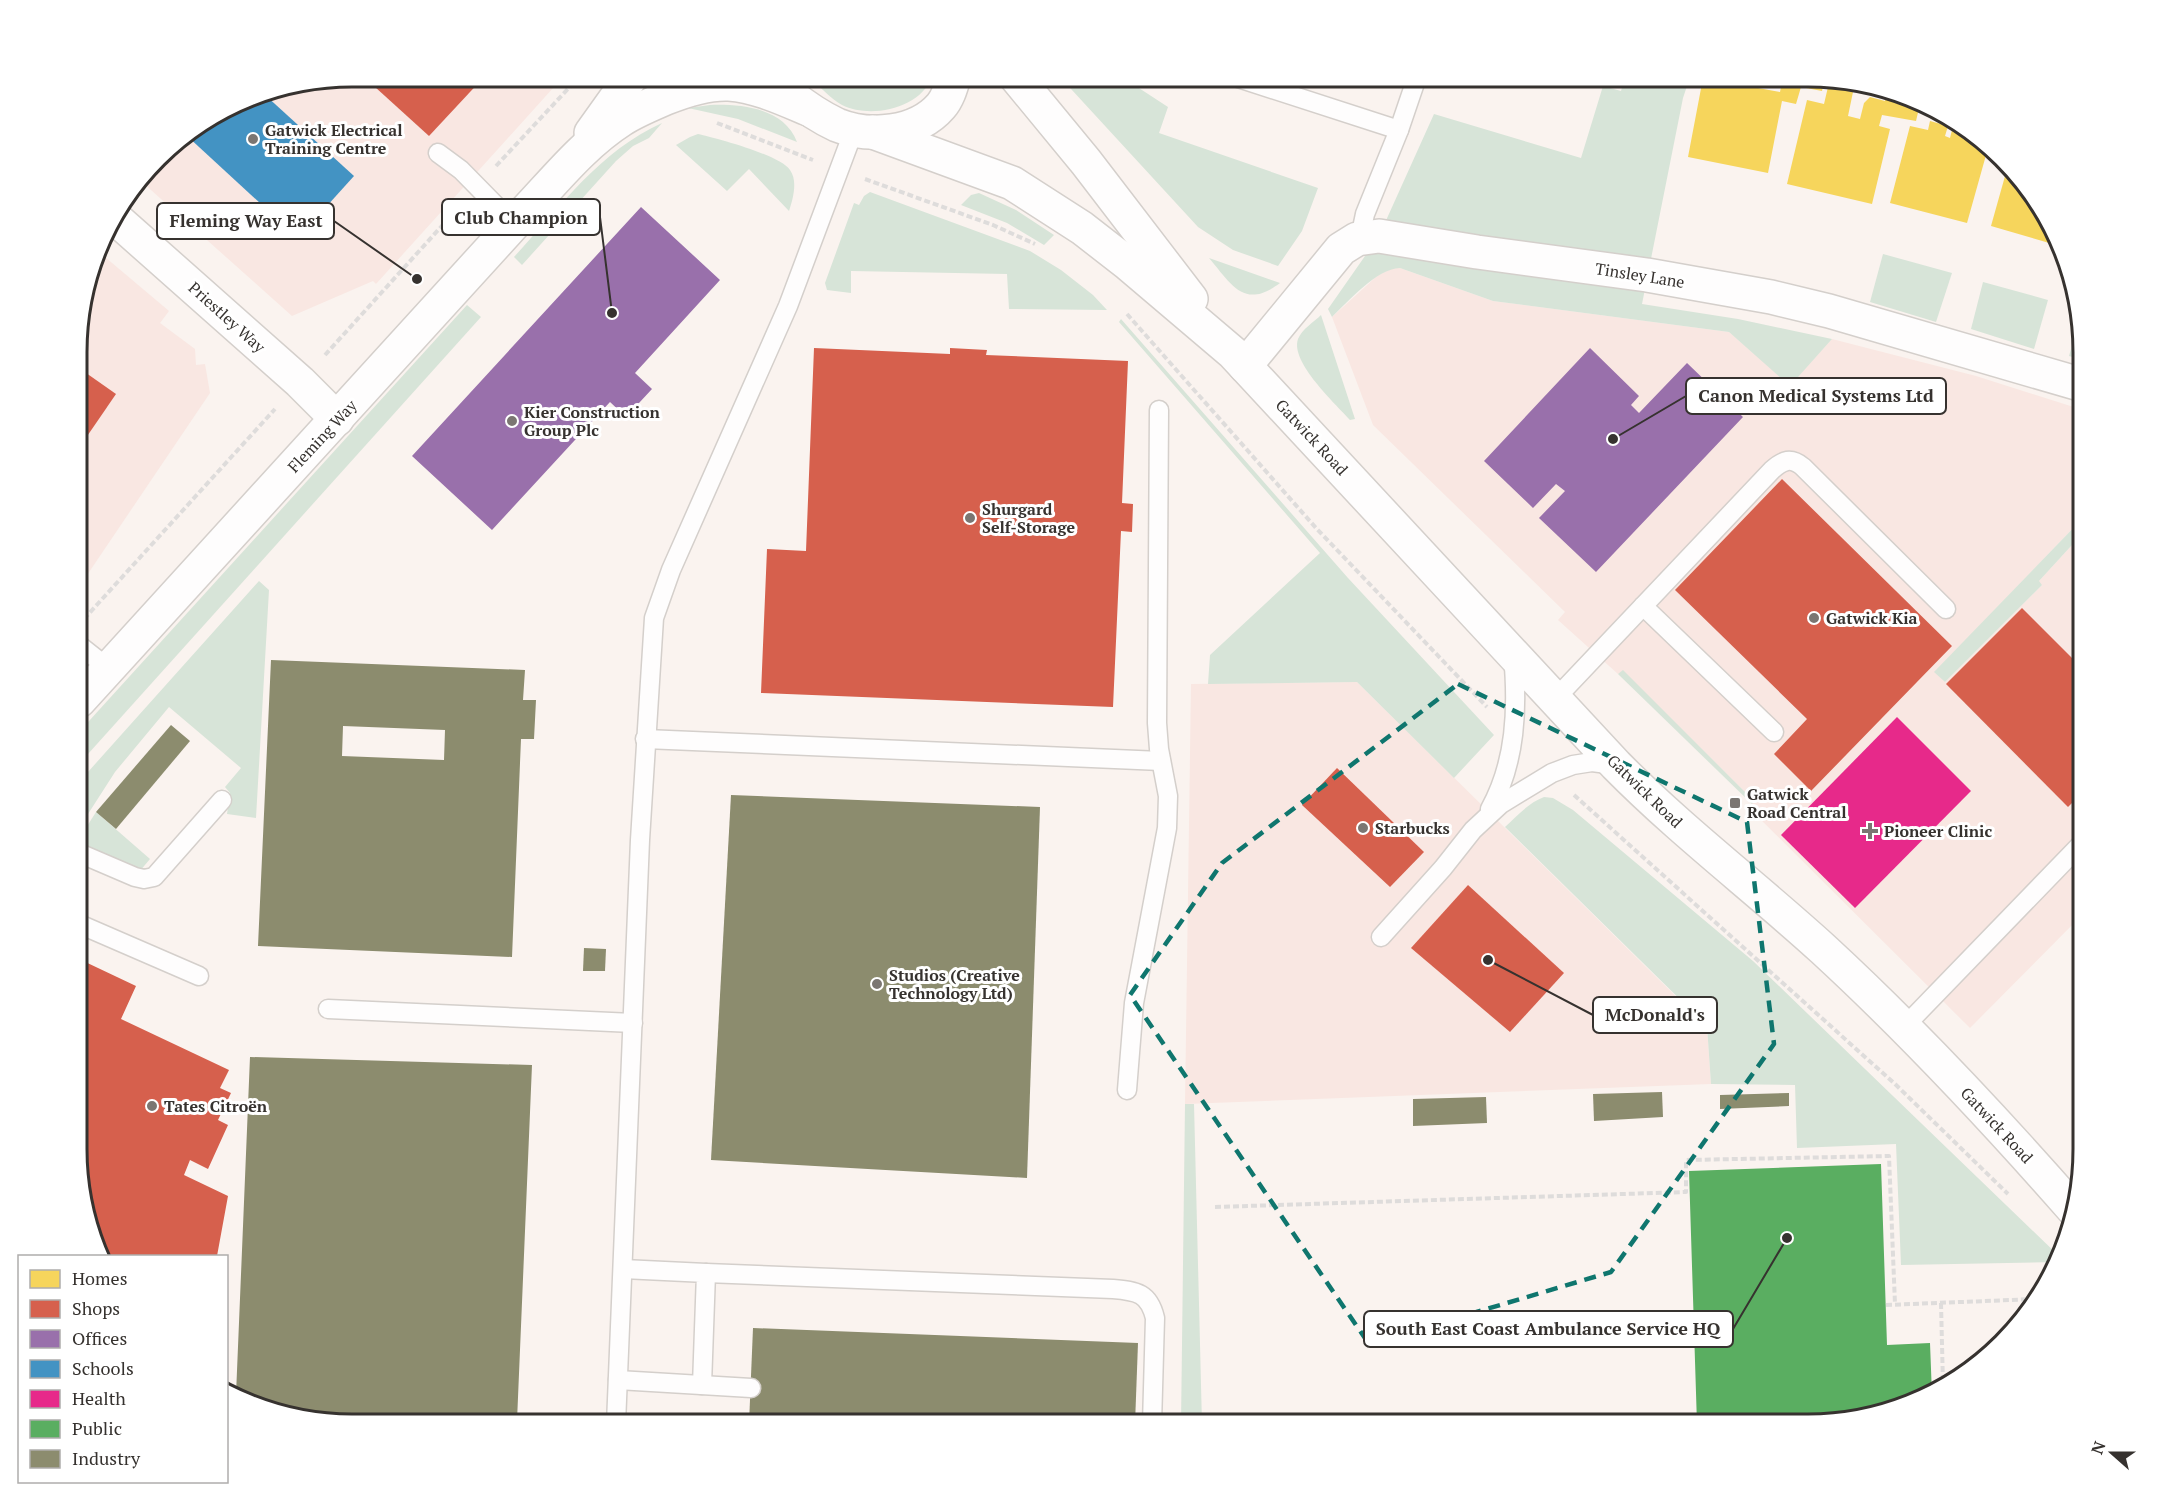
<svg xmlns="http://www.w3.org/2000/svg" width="2160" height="1501" font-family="'PT Serif',serif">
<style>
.commercial{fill:#f9e7e2}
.green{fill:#d7e4d8}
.homes{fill:#f6d55c}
.shops{fill:#d6604d}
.offices{fill:#9970ab}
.schools{fill:#4393c3}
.health{fill:#e7298a}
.public{fill:#5aae61}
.industry{fill:#8c8c6e;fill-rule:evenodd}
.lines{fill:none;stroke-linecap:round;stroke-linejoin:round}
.lane-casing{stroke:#d4cfcb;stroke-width:21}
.street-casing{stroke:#d4cfcb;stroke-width:36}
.secondary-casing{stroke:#d4cfcb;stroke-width:36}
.path{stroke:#dedcdb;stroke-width:4;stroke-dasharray:6 3;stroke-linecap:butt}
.lane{stroke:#fefdfd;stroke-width:18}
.street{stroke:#fefdfd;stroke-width:33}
.secondary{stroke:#fefdfd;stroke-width:33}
.marked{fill:none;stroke:#0f766e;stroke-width:4.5;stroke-dasharray:12 8;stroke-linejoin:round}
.poi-dot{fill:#7b7672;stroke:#fff;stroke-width:2}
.labels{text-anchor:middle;stroke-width:6;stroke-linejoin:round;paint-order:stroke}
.poi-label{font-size:16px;font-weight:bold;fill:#36322f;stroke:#fff;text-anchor:start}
.street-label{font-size:16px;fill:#36322f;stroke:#fff}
.rim{fill:none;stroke:#36322f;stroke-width:3}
.leader{fill:none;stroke:#36322f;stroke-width:2}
.callout-dot{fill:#36322f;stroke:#fff;stroke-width:2}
.callout{fill:#fff;stroke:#36322f;stroke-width:2}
.callout-label{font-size:18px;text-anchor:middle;font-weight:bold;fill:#36322f}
</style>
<rect width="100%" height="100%" fill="#faf3ef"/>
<g class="commercial">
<polygon points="352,77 563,77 376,284 373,281 292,316 142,182 170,145 247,97"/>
<polygon points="99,252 169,311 160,323 195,349 196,365 205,364 210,393 81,584 79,583 79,317"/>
<polygon points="1392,268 1400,268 1493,301 1729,332 1790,385 1832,339 1976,376 2083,410 2083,518 1935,672 1945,682 2042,585 2038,582 2083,533 2083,914 1970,1028 1748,807 1754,801 1623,671 1618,674 1558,620 1565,612 1373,425 1332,317 1377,276"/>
<polygon points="1357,682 1707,1027 1711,1084 1185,1104 1191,684"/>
</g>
<g class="green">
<path d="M810,77H932C920,109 870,119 842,105C830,98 819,86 810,77Z"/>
<polygon points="1060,77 1122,77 1168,107 1159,133 1318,188 1302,231 1278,266 1233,250 1198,227"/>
<path d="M1625,77H1690L1683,98L1642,304L1738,319L1832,339L1790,386L1729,332L1493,301L1400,268C1376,269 1349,301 1332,317L1328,309L1379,236L1434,114L1581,158L1603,86L1621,91Z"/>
<path d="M710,105C742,104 784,108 797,142L738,119L688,108Z"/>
<path d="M662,123L649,138L633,146L616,161L522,265L514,257C558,209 601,150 662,123Z"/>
<path d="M698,134C716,138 780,155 790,170C798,181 793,199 789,211L749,169L727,191L676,145L690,137Z"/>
<polygon points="870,192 1030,251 1061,270 1093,295 1107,310 1009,309 1007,274 851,271 851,293 827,290 825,283 854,203 859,205 864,196"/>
<polygon points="979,193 1016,210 1054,235 1044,245 1007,223 961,205 971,195"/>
<polygon points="1883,254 1952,273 1936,322 1870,302"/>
<path d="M1209,258L1280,283C1244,310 1232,285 1209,258Z"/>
<polygon points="1983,282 2048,300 2034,349 1971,329"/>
<polygon points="467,305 481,317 79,764 79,732"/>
<path d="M1321,315L1355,419L1350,420C1335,403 1290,362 1298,339C1302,329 1314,322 1321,315Z"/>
<polygon points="1121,319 1348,578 1494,735 1454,778 1357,682 1208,684 1210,655 1320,553 1119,322"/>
<polygon points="2079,322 2083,335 2083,360 2069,356"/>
<polygon points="2083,518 2083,533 2039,581 2042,585 1945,682 1934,672"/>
<polygon points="259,581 269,590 256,818 227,814 230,793 225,787 241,768 169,707 115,772 79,828 79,782"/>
<polygon points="1623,670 1754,801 1752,804 1618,674"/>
<path d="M1544,797L1553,798L1573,810L1753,961L2059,1256L2056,1262L1901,1265L1896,1144L1797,1148L1795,1085L1711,1084L1707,1026L1505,827C1517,816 1528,803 1544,797Z"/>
<polygon points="96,812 150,859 139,872 79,843 79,839"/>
<polygon points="1185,1104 1194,1104 1202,1424 1181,1424"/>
</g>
<g class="homes">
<polygon points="1783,77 1825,77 1822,91 1801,87 1796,104 1782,101 1768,173 1688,157 1703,78 1780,92"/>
<polygon points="1828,87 1853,92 1848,116 1860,119 1864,103 1870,97 1885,101 1888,89 1897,91 1920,104 1916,121 1882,115 1879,126 1890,129 1872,204 1787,184 1807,100 1824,104"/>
<polygon points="1930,121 1948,126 1945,136 1950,138 1952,130 1979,137 1988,148 1967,223 1890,203 1910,126 1928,130"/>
<polygon points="2007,169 2047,215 2056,245 1991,226"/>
</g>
<g class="shops">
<polygon points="364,77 484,77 429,136"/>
<polygon points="814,348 950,354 950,348 987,350 986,355 1128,361 1122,503 1133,504 1132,532 1121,531 1113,707 761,693 767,549 806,551"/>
<polygon points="79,368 116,394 79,448"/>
<polygon points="1782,479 1952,646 1811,791 1774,754 1807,719 1675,590"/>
<polygon points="2022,608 2083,669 2083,792 2068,807 1946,684"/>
<polygon points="1337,768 1424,852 1390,887 1302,805"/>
<polygon points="1468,885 1564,973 1510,1032 1411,948"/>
<polygon points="79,959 136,986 121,1019 229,1070 220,1088 231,1093 218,1120 228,1125 208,1169 190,1160 184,1175 228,1196 217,1256 103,1256 79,1184"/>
</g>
<g class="offices">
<polygon points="641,207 720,280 635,373 652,389 626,417 610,402 492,530 412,456"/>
<polygon points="1590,348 1639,396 1631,405 1639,413 1687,363 1743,417 1596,572 1539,518 1565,491 1556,484 1533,508 1484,461"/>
</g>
<polygon class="schools" points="264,94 354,176 298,238 186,135 247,97"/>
<polygon class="health" points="1897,717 1971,791 1855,908 1781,835"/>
<polygon class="public" points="1881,1164 1887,1345 1930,1343 1932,1395 1808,1424 1697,1424 1689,1171"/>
<g class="industry">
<path d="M271,660L525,670L523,700H536L534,739H521L512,957L258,946ZM343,726L445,730L444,760L342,756Z"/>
<polygon points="171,725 190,741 116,829 96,812"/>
<polygon points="731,795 1040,807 1027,1178 711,1160"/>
<polygon points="584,948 606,949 605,971 583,971"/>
<polygon points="250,1057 532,1065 517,1421 528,1422 528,1424 335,1424 263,1410 236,1395"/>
<polygon points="1662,1092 1663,1117 1594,1121 1593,1094"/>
<polygon points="1789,1093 1789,1106 1720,1109 1720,1095"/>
<polygon points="1486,1097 1487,1123 1413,1126 1413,1099"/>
<polygon points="753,1328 1138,1343 1135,1424 749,1424"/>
</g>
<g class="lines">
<defs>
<g id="lane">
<polyline points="1235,77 1399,130"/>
<polyline points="438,153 461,170 514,224"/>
<polyline points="1360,238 1365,214 1399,130 1417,77"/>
<polyline points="1643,606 1774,732"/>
<polyline points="79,645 108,668"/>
<path d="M1555,699L1772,470C1783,460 1791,457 1803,467L1946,609"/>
<polyline points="645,739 1161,761"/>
<path d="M1490,809C1516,762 1518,708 1513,655"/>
<polyline points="79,853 135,877 144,879 154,877 222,800"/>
<polyline points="79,924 199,976"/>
<polyline points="1381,937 1443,868 1473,830 1501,804 1552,773 1573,765 1592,762 1615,765"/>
<polyline points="328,1009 633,1023"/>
<polyline points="1904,1027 2083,842"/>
<polyline points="1127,1090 1134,1003 1167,828 1168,796 1159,749 1157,723 1159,410"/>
<polyline points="623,1269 706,1273 702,1385"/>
<path d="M706,1273L1113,1289C1137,1291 1149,1293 1155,1318L1152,1424"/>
<polyline points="618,1380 751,1388"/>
<polyline points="616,1424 640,840 654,618 671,570 788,306 854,130"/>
</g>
<g id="street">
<polyline points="115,218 300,382 337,419"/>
<polyline points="1245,366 1341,249 1357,239 1379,236 1477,252 1647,275 1771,297 1829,311 2083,385"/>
</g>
<g id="secondary">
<polyline points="1016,77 1086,162 1191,299"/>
<path d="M790,95C805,107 820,117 837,125C869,138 917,134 941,106C948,98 951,87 954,77"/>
<path d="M873,132L1012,183L1082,228L1127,263L1233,353L1616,765C1681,831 1755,887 1823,949C1912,1031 1995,1120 2074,1210"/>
<polyline points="591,133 631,77"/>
<path d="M79,701L521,216C552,184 582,145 621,120C635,111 650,105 666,98C686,90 707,83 729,84C756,86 782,98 808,109"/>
</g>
</defs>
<use href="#lane" class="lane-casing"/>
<use href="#street" class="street-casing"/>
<use href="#secondary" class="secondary-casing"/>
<g class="path">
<polyline points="717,123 813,160"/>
<polyline points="496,166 579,77"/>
<polyline points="865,179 993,225 1035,244"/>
<polyline points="1127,314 1316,528 1487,707"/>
<polyline points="325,355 459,207"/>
<polyline points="84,619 275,409"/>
<polyline points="1574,795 1895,1084 2008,1194"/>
<polyline points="1215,1207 1686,1192 1686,1160 1889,1156 1895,1304"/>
<polyline points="1941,1303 1943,1385"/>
<polyline points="1886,1305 2036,1299"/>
</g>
<use href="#lane" class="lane"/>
<use href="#street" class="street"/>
<use href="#secondary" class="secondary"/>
</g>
<path class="marked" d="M1458,684L1747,822L1774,1044L1611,1272L1369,1344L1130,995L1222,863Z"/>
<g class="poi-dot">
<circle cx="253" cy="139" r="6"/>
<circle cx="512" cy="421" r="6"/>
<circle cx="970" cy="518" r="6"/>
<circle cx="1814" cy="618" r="6"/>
<rect x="1729" y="797" width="12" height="12" rx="3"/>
<circle cx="1363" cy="828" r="6"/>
<path d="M1867 822h6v6h6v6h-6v6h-6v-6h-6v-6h6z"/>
<circle cx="877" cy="984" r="6"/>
<circle cx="152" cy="1106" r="6"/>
</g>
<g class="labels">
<g class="poi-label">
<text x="265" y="136">Gatwick Electrical<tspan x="265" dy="18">Training Centre</tspan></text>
<text x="524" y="418">Kier Construction<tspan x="524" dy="18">Group Plc</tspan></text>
<text x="982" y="515">Shurgard<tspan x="982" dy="18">Self-Storage</tspan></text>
<text x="1826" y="624">Gatwick Kia</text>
<text x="1747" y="800">Gatwick<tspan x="1747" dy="18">Road Central</tspan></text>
<text x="1375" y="834">Starbucks</text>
<text x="1884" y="837">Pioneer Clinic</text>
<text x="889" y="981">Studios (Creative<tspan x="889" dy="18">Technology Ltd)</tspan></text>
<text x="164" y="1112">Tates Citroën</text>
</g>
<g class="street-label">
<text transform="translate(1640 275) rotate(9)" y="6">Tinsley Lane</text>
<text transform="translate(227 317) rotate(42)" y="6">Priestley Way</text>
<text transform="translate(322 436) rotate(-47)" y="6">Fleming Way</text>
<text transform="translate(1312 437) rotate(47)" y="6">Gatwick Road</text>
<text transform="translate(1645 791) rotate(44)" y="6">Gatwick Road</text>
<text transform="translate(1997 1125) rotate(47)" y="6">Gatwick Road</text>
</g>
</g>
<path d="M0 0H2160V1501H0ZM352 87H1808A265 265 0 0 1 2073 352V1149A265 265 0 0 1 1808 1414H352A265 265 0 0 1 87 1149V352A265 265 0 0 1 352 87Z" fill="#fff" fill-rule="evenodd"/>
<path class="rim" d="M352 87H1808A265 265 0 0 1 2073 352V1149A265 265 0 0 1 1808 1414H352A265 265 0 0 1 87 1149V352A265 265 0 0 1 352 87Z"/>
<path class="leader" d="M612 313L600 217M417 279L334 221M1613 439L1686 396M1488 960L1593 1015M1787 1238L1733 1329"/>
<g class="callout-dot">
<circle cx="612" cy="313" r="6"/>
<circle cx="417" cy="279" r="6"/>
<circle cx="1613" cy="439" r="6"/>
<circle cx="1488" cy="960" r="6"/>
<circle cx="1787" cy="1238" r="6"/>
</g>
<g class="callout">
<rect x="442" y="199" width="158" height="36" rx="6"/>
<rect x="157" y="203" width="177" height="36" rx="6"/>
<rect x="1686" y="378" width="260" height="36" rx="6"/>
<rect x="1593" y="997" width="124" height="36" rx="6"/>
<rect x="1364" y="1311" width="369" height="36" rx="6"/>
</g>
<g class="callout-label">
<text x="521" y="224">Club Champion</text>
<text x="246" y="227">Fleming Way East</text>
<text x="1816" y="402">Canon Medical Systems Ltd</text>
<text x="1655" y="1021">McDonald's</text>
<text x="1548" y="1335">South East Coast Ambulance Service HQ</text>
</g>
<rect x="18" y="1255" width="210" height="228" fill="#ffffff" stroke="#afadac" stroke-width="1.5"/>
<rect x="30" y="1270" width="30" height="18" fill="#f6d55c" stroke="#afadac" stroke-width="1.5"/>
<text x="72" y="1285" font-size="18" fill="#36322f">Homes</text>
<rect x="30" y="1300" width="30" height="18" fill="#d6604d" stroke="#afadac" stroke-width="1.5"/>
<text x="72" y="1315" font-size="18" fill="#36322f">Shops</text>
<rect x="30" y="1330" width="30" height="18" fill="#9970ab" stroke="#afadac" stroke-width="1.5"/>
<text x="72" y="1345" font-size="18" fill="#36322f">Offices</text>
<rect x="30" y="1360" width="30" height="18" fill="#4393c3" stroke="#afadac" stroke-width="1.5"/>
<text x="72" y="1375" font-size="18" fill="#36322f">Schools</text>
<rect x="30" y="1390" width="30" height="18" fill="#e7298a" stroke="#afadac" stroke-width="1.5"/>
<text x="72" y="1405" font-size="18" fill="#36322f">Health</text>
<rect x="30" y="1420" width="30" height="18" fill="#5aae61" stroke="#afadac" stroke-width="1.5"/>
<text x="72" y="1435" font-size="18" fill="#36322f">Public</text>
<rect x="30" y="1450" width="30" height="18" fill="#8c8c6e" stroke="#afadac" stroke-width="1.5"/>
<text x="72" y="1465" font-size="18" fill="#36322f">Industry</text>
<g transform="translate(2112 1453) rotate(291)" stroke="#ffffff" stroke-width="4.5" paint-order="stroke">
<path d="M0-4.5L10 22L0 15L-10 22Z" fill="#36322f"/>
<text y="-9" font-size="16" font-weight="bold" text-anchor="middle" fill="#36322f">N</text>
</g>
</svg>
